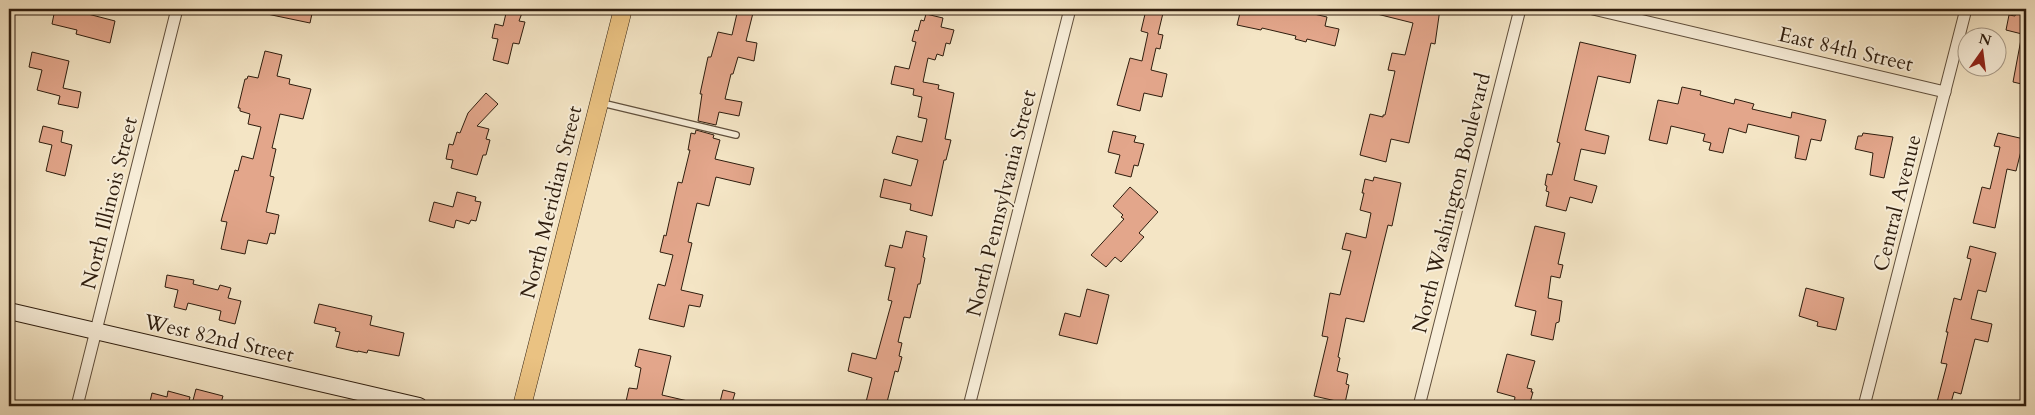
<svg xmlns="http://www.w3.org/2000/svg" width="2035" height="415" font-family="Cardo,serif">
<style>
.building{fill:#e3a68b;stroke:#2e1d0e}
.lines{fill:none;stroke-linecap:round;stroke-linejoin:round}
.lane-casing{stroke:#604f3c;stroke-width:8}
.street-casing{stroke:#604f3c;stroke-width:13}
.secondary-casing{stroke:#2e1d0e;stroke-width:18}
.primary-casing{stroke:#2e1d0e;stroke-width:19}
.lane{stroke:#f8eed9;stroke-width:5.5}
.street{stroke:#f8eed9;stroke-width:11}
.secondary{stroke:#f8eed9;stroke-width:16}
.primary{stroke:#eac282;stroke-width:18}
.labels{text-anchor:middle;stroke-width:4;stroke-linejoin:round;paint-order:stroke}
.street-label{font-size:21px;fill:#2e1d0e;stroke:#f8eed9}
</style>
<rect width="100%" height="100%" fill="#f4e5c5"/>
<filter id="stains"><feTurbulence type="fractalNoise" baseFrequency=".004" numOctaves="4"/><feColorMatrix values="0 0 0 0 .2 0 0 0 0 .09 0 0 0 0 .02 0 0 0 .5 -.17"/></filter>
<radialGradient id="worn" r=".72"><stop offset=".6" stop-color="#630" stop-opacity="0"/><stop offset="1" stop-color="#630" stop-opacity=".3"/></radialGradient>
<g class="building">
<polygon points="55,9 89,9 88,14 115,21 110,43 76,34 77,30 52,24"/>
<polygon points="268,9 313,9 310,23 267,14"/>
<polygon points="507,9 522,13 519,21 525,22 519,44 513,43 508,64 493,60 498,39 492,38 495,24 503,26"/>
<polygon points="738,9 754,9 746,41 757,43 754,61 738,57 733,74 731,74 725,99 742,102 739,116 719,112 716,125 698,121 702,94 700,94 708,57 711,57 718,32 732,35"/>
<polygon points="1152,9 1164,9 1158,34 1163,35 1160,49 1156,48 1151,70 1167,74 1162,97 1144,93 1140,111 1117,105 1130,58 1142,61 1148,33 1141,31 1146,10 1151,11"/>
<polygon points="1241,9 1304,9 1315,12 1314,14 1327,17 1325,26 1339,29 1335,46 1307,39 1306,42 1295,39 1296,36 1262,28 1261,30 1237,25"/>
<polygon points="1373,9 1440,9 1435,44 1431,43 1409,143 1391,139 1386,162 1360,155 1370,114 1383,117 1383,115 1385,115 1395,71 1388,70 1392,53 1405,55 1413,23 1373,13"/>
<polygon points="2017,9 2026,9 2026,85 2013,82 2022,34 2026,35 2006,30 2009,15 2015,16"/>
<polygon points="926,14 943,18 941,27 954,30 950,44 946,43 943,56 937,54 935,60 928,58 923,82 939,85 938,89 954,93 945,139 951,140 946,160 944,160 932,216 910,210 911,204 880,197 884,179 911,186 918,160 892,153 897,136 922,142 927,119 918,117 922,97 913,95 914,89 891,84 895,66 909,69 916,42 912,41 915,30 918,31 921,20 924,21"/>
<polygon points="1580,42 1636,55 1630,83 1598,76 1585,130 1609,136 1605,154 1581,149 1574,180 1597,186 1592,203 1570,197 1566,211 1546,206 1549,192 1546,191 1547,186 1545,185 1547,174 1552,175 1560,143 1557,142"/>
<polygon points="265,51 282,55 277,76 290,79 289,84 311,89 303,119 280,114 272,148 276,149 270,176 274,177 266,212 279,215 275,234 270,233 267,244 248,240 245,254 221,249 227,222 221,221 235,170 238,171 242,156 253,159 261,127 248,124 250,114 240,111 240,108 238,108 245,79 247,79 248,76 258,78"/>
<polygon points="32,52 69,61 63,88 81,92 78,108 58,104 60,96 37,90 42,70 29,67"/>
<polygon points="1682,87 1701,91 1700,95 1734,104 1735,99 1754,104 1752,109 1791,118 1792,112 1826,120 1821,141 1811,139 1806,160 1795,158 1799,136 1748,124 1746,133 1729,128 1723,153 1709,150 1711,143 1703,141 1705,134 1671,126 1667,144 1649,140 1658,100 1678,104"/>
<polygon points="486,93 498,104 477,126 489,129 486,139 490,140 486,155 483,155 477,175 451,168 453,160 446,159 449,144 453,145 457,132 460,133 468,113"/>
<polygon points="43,126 63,131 61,142 72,145 65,176 46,171 52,145 39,142"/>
<polygon points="696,130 714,135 713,138 720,140 715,159 754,168 750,185 716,177 709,206 697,203 688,242 692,243 681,290 703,295 700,307 689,305 684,327 649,319 658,284 665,286 673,255 660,252 664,235 666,236 678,182 682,183 690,150 688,150 691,133 695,134"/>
<polygon points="1113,131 1136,136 1134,142 1144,144 1138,166 1134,165 1131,177 1115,173 1120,155 1108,152"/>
<polygon points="1863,133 1893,137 1884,178 1870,175 1873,153 1855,149 1858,136 1862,136"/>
<polygon points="1998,133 2024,139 2016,171 2007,169 1995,228 1973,223 1982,187 1990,189 2000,147 1994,146"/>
<polygon points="1374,177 1401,183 1392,226 1388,225 1364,322 1346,318 1338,357 1340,358 1337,371 1348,374 1346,384 1349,385 1345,403 1314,396 1328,337 1322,336 1330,293 1340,295 1351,251 1342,249 1346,233 1366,238 1371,213 1360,210 1364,193 1362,193 1365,179 1373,181"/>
<polygon points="1130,187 1158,212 1139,233 1144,237 1121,262 1115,257 1106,267 1091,255 1124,219 1121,217 1123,215 1113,206"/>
<polygon points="457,192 476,197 475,201 481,202 476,221 471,220 469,224 456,220 454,228 429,221 434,202 453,207"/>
<polygon points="1535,226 1565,233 1558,264 1563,265 1560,278 1551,276 1548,298 1562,301 1559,322 1556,323 1553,340 1531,335 1536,311 1515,306"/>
<polygon points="906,231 927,236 923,257 925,258 920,284 918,284 910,318 904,317 898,342 902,343 899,356 902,357 898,372 895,371 886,406 865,406 872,378 848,371 852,353 876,359 892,301 888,300 895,268 885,266 890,245 902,248"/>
<polygon points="1970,246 1996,253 1986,292 1978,290 1971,319 1992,324 1988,342 1975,339 1961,394 1954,392 1950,406 1936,406 1947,364 1941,363 1948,332 1946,332 1954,298 1961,300 1971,259 1967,258"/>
<polygon points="167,275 194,280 193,284 218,290 220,285 231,288 228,298 241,301 235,324 219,320 221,311 188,303 186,310 174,307 178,290 165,287"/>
<polygon points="1806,288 1844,298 1836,330 1817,326 1818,322 1799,316"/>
<polygon points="1087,289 1109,295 1097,344 1059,335 1065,313 1080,317"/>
<polygon points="319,304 372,316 370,325 404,333 399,356 368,350 367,353 358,351 358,352 336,347 340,332 335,331 336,328 314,323"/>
<polygon points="639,349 671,356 662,395 692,402 691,406 625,406 629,388 637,389 641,368 635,366"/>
<polygon points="1507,354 1535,361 1527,388 1532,389 1531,392 1533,392 1529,406 1514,403 1515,397 1497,392"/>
<polygon points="196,389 223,396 220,406 201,406 192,404"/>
<polygon points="723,390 735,393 731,406 719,406"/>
<polygon points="168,391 190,397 188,406 149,406 152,393 167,397"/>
</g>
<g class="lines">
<defs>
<polyline id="lane" points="602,103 736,135"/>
<g id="street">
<polyline points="1593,9 1945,92"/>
<polyline points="77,406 177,9"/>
<polyline points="969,406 1070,9"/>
<polyline points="1419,406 1520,9"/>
<polyline points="1864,406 1966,9"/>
</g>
<polyline id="secondary" points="9,311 419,406"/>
<polyline id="primary" points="522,406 623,9"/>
</defs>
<use href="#lane" class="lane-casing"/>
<use href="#street" class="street-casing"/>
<use href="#secondary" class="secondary-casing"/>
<use href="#primary" class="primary-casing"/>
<use href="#lane" class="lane"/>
<use href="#street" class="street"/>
<use href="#secondary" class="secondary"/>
<use href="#primary" class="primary"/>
</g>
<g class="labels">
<g class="street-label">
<text transform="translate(1846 49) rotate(13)" y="7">East 84th Street</text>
<text transform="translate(551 202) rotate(-76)" y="7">North Meridian Street</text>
<text transform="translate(109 203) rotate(-76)" y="7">North Illinois Street</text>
<text transform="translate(1001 203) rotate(-76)" y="7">North Pennsylvania Street</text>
<text transform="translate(1451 203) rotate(-76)" y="7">North Washington Boulevard</text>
<text transform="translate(1897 203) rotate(-76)" y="7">Central Avenue</text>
<text transform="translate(219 338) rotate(13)" y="7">West 82nd Street</text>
</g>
</g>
<rect width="2035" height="415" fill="none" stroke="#f4e5c5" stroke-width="30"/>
<rect x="10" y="10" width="2015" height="395" fill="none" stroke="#2e1d0e" stroke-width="2.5"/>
<rect x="15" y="15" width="2005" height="385" fill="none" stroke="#2e1d0e"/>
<g transform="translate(1982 52) rotate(14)"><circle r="24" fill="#f8eed9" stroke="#a79a88"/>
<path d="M0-4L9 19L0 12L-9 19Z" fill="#8f2418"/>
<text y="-8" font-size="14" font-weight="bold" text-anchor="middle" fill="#2e1d0e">N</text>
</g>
<rect width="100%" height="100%" filter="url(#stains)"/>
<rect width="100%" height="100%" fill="url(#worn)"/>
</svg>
